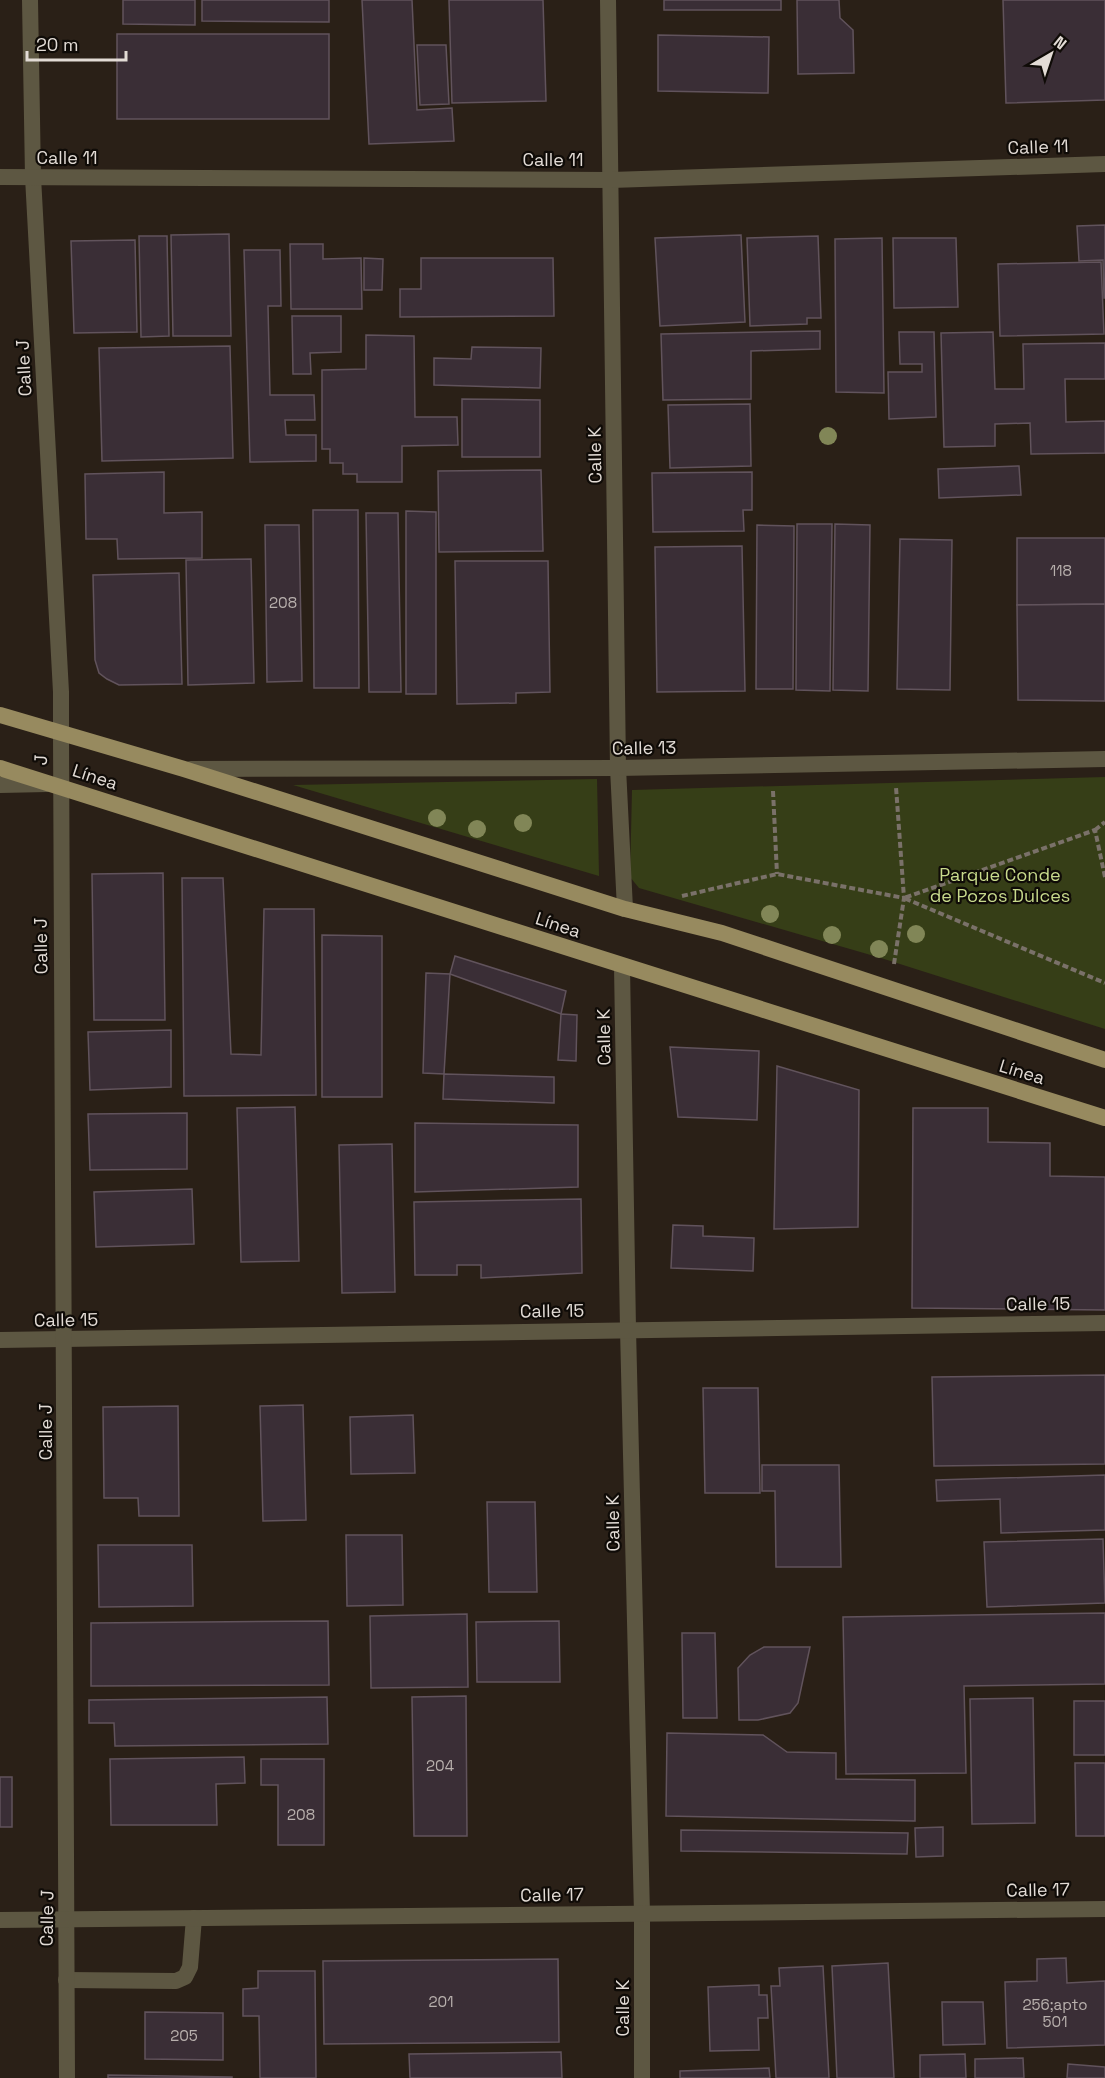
<svg xmlns="http://www.w3.org/2000/svg" width="1105" height="2078" font-family="'Space Grotesk',sans-serif">
<style>
.green{fill:#363e17}
.building{fill:#3a2e36;stroke:#61535c;stroke-width:1.5}
.lines{fill:none;stroke-linecap:round;stroke-linejoin:round}
.path{stroke:#7a7169;stroke-width:4;stroke-dasharray:6 3;stroke-linecap:butt}
.service{stroke:#5d5742;stroke-width:16}
.minor{stroke:#5d5742;stroke-width:16}
.tertiary{stroke:#5d5742;stroke-width:16}
.primary{stroke:#978a5f;stroke-width:16}
.tree{fill:#818657}
.labels{text-anchor:middle;stroke-width:4.5;stroke-linejoin:round;paint-order:stroke}
.number-label{font-size:15px;fill:#b8b0ad}
.street-label{font-size:18px;fill:#e2dbd5;stroke:#0f0b07}
.park-label{font-size:18px;fill:#c8da8c;stroke:#0f0b07}
</style>
<rect width="100%" height="100%" fill="#2a2017"/>
<g class="green">
<polygon points="1105,777 1105,1029 881,958 639,888 630,877 632,790"/>
<polygon points="597,779 599,876 293,785"/>
</g>
<g class="building">
<polygon points="123,0 195,0 195,25 123,24"/>
<polygon points="202,0 329,0 329,22 202,21"/>
<polygon points="362,0 412,0 417,110 452,108 454,141 369,144"/>
<polygon points="449,0 543,0 546,101 452,103"/>
<rect x="664" y="0" width="117" height="10"/>
<polygon points="797,0 839,0 840,18 853,30 854,73 798,74"/>
<polygon points="1003,0 1105,0 1105,100 1006,103"/>
<rect x="117" y="34" width="212" height="85"/>
<polygon points="658,35 769,37 768,93 658,91"/>
<polygon points="417,45 446,45 449,104 420,105"/>
<polygon points="1105,225 1105,298 1104,298 1103,260 1079,261 1077,226"/>
<polygon points="229,234 231,336 173,336 171,235"/>
<polygon points="741,235 745,322 660,326 655,238"/>
<polygon points="139,236 167,236 169,336 141,337"/>
<polygon points="818,236 821,318 807,318 807,324 750,326 747,238"/>
<polygon points="882,238 884,393 836,392 835,239"/>
<polygon points="893,238 956,238 958,307 894,308"/>
<polygon points="135,240 137,332 74,333 71,241"/>
<polygon points="290,244 323,244 323,259 361,258 362,309 291,309"/>
<polygon points="244,250 280,250 281,306 268,306 270,395 314,395 315,420 285,420 286,435 316,435 316,461 250,462"/>
<polygon points="364,258 383,259 382,290 364,290"/>
<polygon points="421,258 553,258 554,316 400,317 400,289 421,289"/>
<polygon points="1101,262 1104,334 1000,336 998,264"/>
<polygon points="292,316 341,316 341,352 310,353 311,374 293,374"/>
<polygon points="820,331 820,349 751,351 751,399 663,400 661,334"/>
<polygon points="899,332 934,332 936,417 889,419 888,372 922,372 922,364 900,364"/>
<polygon points="993,332 995,389 1024,389 1023,344 1105,343 1105,379 1065,379 1066,422 1105,421 1105,453 1031,454 1030,423 995,424 995,446 944,447 941,333"/>
<polygon points="366,335 414,336 415,417 457,417 458,445 402,446 402,482 357,482 357,474 343,474 343,463 330,463 330,449 322,449 322,370 366,369"/>
<polygon points="230,346 233,458 102,461 99,348"/>
<polygon points="472,347 541,348 540,388 434,385 434,358 471,359"/>
<polygon points="462,399 540,400 540,457 462,457"/>
<polygon points="750,404 751,466 670,468 668,405"/>
<polygon points="1019,466 1021,495 939,498 938,469"/>
<polygon points="541,470 543,551 439,552 438,471"/>
<polygon points="164,472 164,513 202,512 202,558 118,559 117,539 86,539 85,474"/>
<polygon points="752,472 752,510 743,510 744,531 653,532 652,473"/>
<polygon points="313,510 358,510 359,688 314,688"/>
<polygon points="406,511 436,512 436,694 406,694"/>
<polygon points="366,513 398,513 401,692 369,692"/>
<polygon points="797,524 832,524 830,691 796,690"/>
<polygon points="835,524 870,525 868,691 833,690"/>
<polygon points="265,525 299,525 302,681 267,682"/>
<polygon points="757,525 794,526 793,689 756,689"/>
<polygon points="1017,538 1105,538 1105,604 1017,605"/>
<polygon points="900,539 952,540 950,690 897,689"/>
<polygon points="742,546 745,691 657,692 655,547"/>
<polygon points="251,559 254,683 188,685 186,560"/>
<polygon points="455,561 548,561 550,692 516,693 516,703 457,704"/>
<polygon points="179,573 182,684 119,685 107,679 99,673 95,660 93,575"/>
<polygon points="1105,604 1105,701 1018,700 1017,605"/>
<polygon points="163,873 165,1020 94,1020 92,874"/>
<polygon points="182,878 223,878 231,1054 261,1055 264,909 314,909 316,1095 184,1096"/>
<polygon points="322,935 382,936 382,1097 322,1097"/>
<polygon points="455,956 566,991 561,1014 450,974"/>
<polygon points="426,973 450,974 444,1074 423,1073"/>
<polygon points="561,1014 577,1015 576,1061 558,1060"/>
<polygon points="171,1030 171,1087 90,1090 88,1032"/>
<polygon points="670,1047 759,1051 757,1120 678,1117"/>
<polygon points="777,1066 859,1090 858,1227 774,1229"/>
<polygon points="444,1074 554,1077 554,1103 443,1099"/>
<polygon points="295,1107 299,1261 241,1262 237,1108"/>
<polygon points="913,1108 988,1108 988,1142 1050,1143 1050,1176 1105,1177 1105,1310 912,1308"/>
<polygon points="187,1113 187,1169 90,1170 88,1114"/>
<polygon points="415,1123 578,1125 578,1187 415,1192"/>
<polygon points="392,1144 395,1292 342,1293 339,1145"/>
<polygon points="192,1189 194,1244 96,1247 94,1192"/>
<polygon points="581,1199 582,1273 481,1278 481,1265 457,1265 457,1275 415,1275 414,1202"/>
<polygon points="673,1225 703,1226 703,1236 754,1238 753,1271 671,1268"/>
<polygon points="1105,1375 1105,1464 934,1466 932,1377"/>
<polygon points="703,1388 758,1388 760,1493 705,1493"/>
<polygon points="303,1405 306,1520 263,1521 260,1406"/>
<polygon points="178,1406 179,1516 139,1516 138,1498 104,1498 103,1407"/>
<polygon points="413,1415 415,1473 351,1474 350,1417"/>
<polygon points="762,1465 839,1465 841,1567 776,1567 775,1491 762,1491"/>
<polygon points="1105,1475 1105,1530 1001,1533 1000,1499 937,1501 936,1480"/>
<polygon points="487,1502 535,1502 537,1592 489,1592"/>
<polygon points="346,1535 402,1535 403,1605 347,1606"/>
<polygon points="1103,1539 1105,1603 987,1607 984,1542"/>
<polygon points="98,1545 192,1545 193,1606 99,1607"/>
<polygon points="1105,1613 1105,1684 964,1686 966,1773 846,1774 843,1617"/>
<polygon points="467,1614 468,1687 371,1688 370,1616"/>
<polygon points="328,1621 329,1685 91,1686 91,1623"/>
<polygon points="559,1621 560,1682 477,1682 476,1622"/>
<polygon points="682,1633 715,1633 717,1718 683,1718"/>
<polygon points="764,1647 810,1647 798,1703 790,1713 758,1720 739,1720 738,1668 750,1655"/>
<polygon points="466,1696 467,1836 414,1836 412,1697"/>
<polygon points="327,1697 328,1744 115,1746 114,1723 89,1723 89,1700"/>
<polygon points="1033,1698 1035,1823 972,1824 970,1699"/>
<rect x="1074" y="1701" width="31" height="54"/>
<polygon points="667,1733 763,1735 787,1752 836,1753 836,1779 915,1780 915,1821 666,1816"/>
<polygon points="244,1757 245,1783 216,1784 217,1825 111,1825 110,1759"/>
<polygon points="261,1759 324,1759 324,1845 278,1845 278,1785 261,1785"/>
<polygon points="1075,1763 1105,1763 1105,1836 1076,1836"/>
<rect x="0" y="1777" width="12" height="50"/>
<polygon points="943,1827 943,1856 916,1857 915,1828"/>
<polygon points="681,1830 908,1833 907,1854 681,1851"/>
<polygon points="1066,1958 1067,1983 1105,1981 1105,2045 1007,2048 1005,1982 1037,1981 1037,1959"/>
<polygon points="558,1959 559,2042 324,2044 323,1961"/>
<polygon points="888,1963 894,2078 837,2078 832,1966"/>
<polygon points="823,1966 829,2078 776,2078 771,1986 780,1986 779,1968"/>
<polygon points="258,1971 315,1971 316,2078 260,2078 259,2016 243,2016 243,1989 258,1988"/>
<polygon points="759,1985 759,1995 767,1995 768,2018 758,2018 759,2050 710,2051 708,1987"/>
<polygon points="942,2002 983,2002 985,2044 943,2045"/>
<polygon points="145,2012 223,2013 223,2060 145,2059"/>
<polygon points="561,2052 562,2078 410,2078 409,2054"/>
<polygon points="965,2054 966,2078 920,2078 920,2055"/>
<polygon points="1023,2058 1024,2078 975,2078 975,2059"/>
<polygon points="1068,2064 1105,2067 1105,2078 1067,2078"/>
<polygon points="769,2068 770,2078 680,2078 680,2071"/>
<polygon points="108,2075 232,2077 232,2078 108,2078"/>
</g>
<g class="lines">
<g class="path">
<polyline points="773,791 777,874"/>
<polyline points="1095,830 1105,822"/>
<polyline points="1105,877 1095,830 904,898 1105,983"/>
<polyline points="682,896 777,874 904,898"/>
<polyline points="894,964 904,898 896,787"/>
</g>
<polyline class="service" points="66,1980 176,1981 185,1977 190,1967 194,1918"/>
<g class="minor">
<polyline points="30,0 33,177 61,692 61,735"/>
<polyline points="608,0 618,768 625,909"/>
<polyline points="0,177 611,180 1105,164"/>
<polyline points="191,769 618,768 1105,759"/>
<polyline points="0,785 47,784"/>
<polyline points="622,966 628,1329 642,1914 642,2078"/>
<polyline points="0,1340 1105,1323"/>
</g>
<g class="tertiary">
<polyline points="61,735 67,2078"/>
<polyline points="0,1920 1105,1909"/>
</g>
<g class="primary">
<polyline points="0,715 184,769 625,909 722,933 1105,1060"/>
<polyline points="0,768 1105,1118"/>
</g>
</g>
<g class="tree">
<circle cx="828" cy="436" r="9"/>
<circle cx="437" cy="818" r="9"/>
<circle cx="523" cy="823" r="9"/>
<circle cx="477" cy="829" r="9"/>
<circle cx="770" cy="914" r="9"/>
<circle cx="916" cy="934" r="9"/>
<circle cx="832" cy="935" r="9"/>
<circle cx="879" cy="949" r="9"/>
</g>
<g class="labels">
<g class="number-label">
<text x="1061" y="576">118</text>
<text x="283" y="608">208</text>
<text x="440" y="1771">204</text>
<text x="301" y="1820">208</text>
<text x="441" y="2007">201</text>
<text x="1055" y="2010">256;apto<tspan x="1055" dy="17">501</tspan></text>
<text x="184" y="2041">205</text>
</g>
<g class="street-label">
<text transform="translate(1038 147) rotate(-2)" y="6">Calle 11</text>
<text x="67" y="164">Calle 11</text>
<text x="553" y="166">Calle 11</text>
<text transform="translate(24 368) rotate(-93)" y="6">Calle J</text>
<text transform="translate(595 455) rotate(-91)" y="6">Calle K</text>
<text transform="translate(644 748) rotate(-1)" y="6">Calle 13</text>
<text transform="translate(41 760) rotate(-88)" y="6">J</text>
<text transform="translate(95 777) rotate(18)" y="6">Línea</text>
<text transform="translate(558 925) rotate(18)" y="6">Línea</text>
<text transform="translate(41 946) rotate(-91)" y="6">Calle J</text>
<text transform="translate(604 1037) rotate(-91)" y="6">Calle K</text>
<text transform="translate(1022 1072) rotate(17)" y="6">Línea</text>
<text transform="translate(1038 1304) rotate(-1)" y="6">Calle 15</text>
<text transform="translate(552 1311) rotate(-1)" y="6">Calle 15</text>
<text transform="translate(66 1320) rotate(-1)" y="6">Calle 15</text>
<text transform="translate(46 1432) rotate(-90)" y="6">Calle J</text>
<text transform="translate(613 1523) rotate(-91)" y="6">Calle K</text>
<text transform="translate(1038 1890) rotate(-1)" y="6">Calle 17</text>
<text transform="translate(552 1895) rotate(-1)" y="6">Calle 17</text>
<text transform="translate(47 1918) rotate(-89)" y="6">Calle J</text>
<text transform="translate(623 2008) rotate(-90)" y="6">Calle K</text>
</g>
<g class="park-label">
<text x="1000" y="881">Parque Conde<tspan x="1000" dy="21">de Pozos Dulces</tspan></text>
</g>
</g>
<g transform="translate(1051 54) rotate(39)" stroke="#0f0b07" stroke-width="4.5" paint-order="stroke">
<path d="M0-4.5L10 22L0 15L-10 22Z" fill="#e2dbd5"/>
<text y="-9" font-size="16" font-weight="bold" text-anchor="middle" fill="#e2dbd5">N</text>
</g>
<path d="M27 51v9h99v-9" fill="none" stroke="#e2dbd5" stroke-width="3"/>
<text x="36" y="51" font-size="18" fill="#e2dbd5" stroke="#0f0b07" stroke-width="4.5" paint-order="stroke">20 m</text>
</svg>
